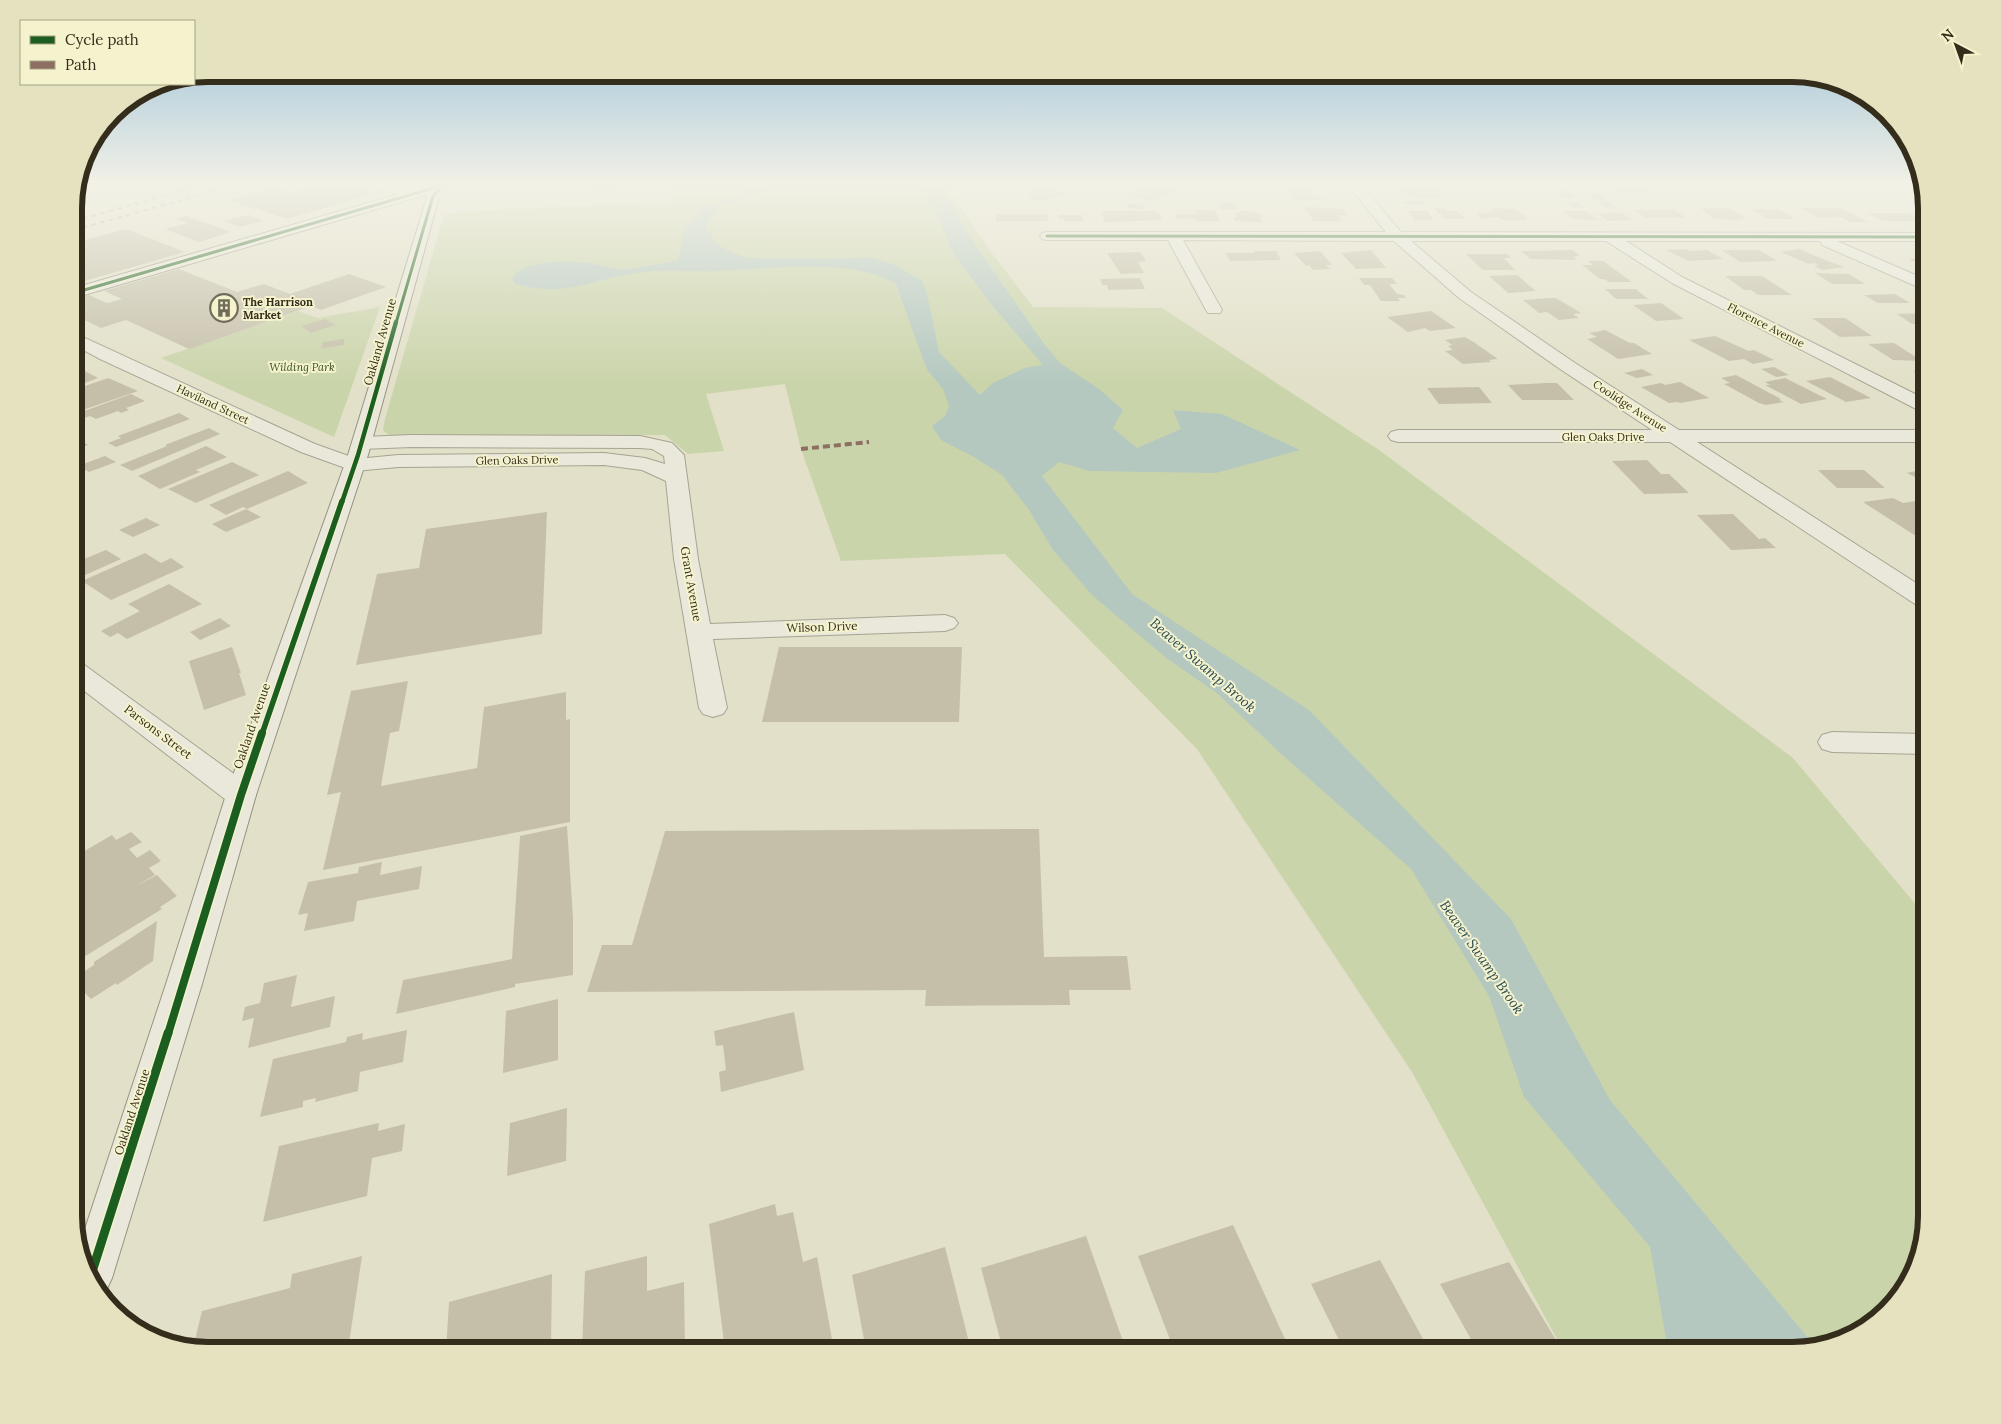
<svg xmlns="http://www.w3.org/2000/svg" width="2001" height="1424" font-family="Lora,serif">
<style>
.green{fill:#cad4aa}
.water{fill:#b4c8c0}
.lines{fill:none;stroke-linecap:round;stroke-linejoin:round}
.stream{stroke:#b4c8c0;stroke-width:5.5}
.building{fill:#c5bfa9}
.street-casing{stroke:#a6a492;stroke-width:2}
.secondary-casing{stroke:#969382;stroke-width:2}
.street{fill:#eae8da;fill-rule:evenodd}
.secondary{fill:#eae8da;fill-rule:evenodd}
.rail{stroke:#a9a89b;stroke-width:2;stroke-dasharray:4.5 4.5;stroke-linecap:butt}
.quiet{stroke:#8d6e63;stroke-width:4;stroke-dasharray:7 4;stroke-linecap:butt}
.cycleway-far4-casing{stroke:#f4f3cd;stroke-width:5}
.cycleway-far3-casing{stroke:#f4f3cd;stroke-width:6}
.cycleway-far2-casing{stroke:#f4f3cd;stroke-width:8}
.cycleway-far1-casing{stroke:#f4f3cd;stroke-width:11}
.cycleway-casing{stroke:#f4f3cd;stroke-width:12}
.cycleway-far4{stroke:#1b5e20;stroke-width:3}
.cycleway-far3{stroke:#1b5e20;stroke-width:4.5}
.cycleway-far2{stroke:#1b5e20;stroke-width:5.5}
.cycleway-far1{stroke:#1b5e20;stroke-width:8}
.cycleway{stroke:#1b5e20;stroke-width:9}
.labels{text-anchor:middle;stroke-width:4;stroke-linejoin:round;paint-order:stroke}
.far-poi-label{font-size:11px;font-weight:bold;fill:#342d1b;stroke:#f4f3cd;text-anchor:start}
.far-street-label{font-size:11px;fill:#342d1b;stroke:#f4f3cd}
.far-park-label{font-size:11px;font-style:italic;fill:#395022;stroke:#f4f3cd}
.street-label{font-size:12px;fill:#342d1b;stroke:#f4f3cd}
.water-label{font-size:14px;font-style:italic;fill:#2b4c54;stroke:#f4f3cd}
.rim{fill:none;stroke:#342d1b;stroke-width:6}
</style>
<rect width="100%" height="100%" fill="#e2e0c8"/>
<g class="green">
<path d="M672,185H954L952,194L988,248L1033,307L1162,308L1379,450L1793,758L1927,918V1216L1920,1259L1900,1297L1852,1336L1793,1350H1563L1412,1072L1197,749L1005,554L841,561L801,449L785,384L706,394L724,451L688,454L665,435L402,437C394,436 388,436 383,430L385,419L444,215L457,212L673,201Z"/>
<polygon points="380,307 334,437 161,358 298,311 318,318"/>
</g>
<path class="water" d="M775,185L753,197L722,205L712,215L705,227L718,245L731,252L747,258L832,259L871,257L897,266L922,281L927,294L939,352L980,395L993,383L1025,368L1043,365L991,304L953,253L937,214L923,198L919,185H942L953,209L971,239L1044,344L1060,363L1099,389L1123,410L1113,428L1137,448L1181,429L1173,410L1222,414L1300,450L1216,473L1089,471L1059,462L1042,476L1132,594L1309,710L1511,919L1610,1100L1814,1345L1793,1350H1668L1650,1247L1524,1097L1489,996L1411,869L1279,752L1218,694L1165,657L1092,595L1053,550L1029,510L1002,475L974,457L941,440L932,426L945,416L949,406L943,389L928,371L924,362L896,284C850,257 769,269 717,271C692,272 667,269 641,272C592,279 568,298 515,284L512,279C520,260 570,260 588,263C602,265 615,270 629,269C646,267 662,263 678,260L685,228L699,215L702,208L734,198L757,186Z"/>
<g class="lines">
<polyline class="stream" points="757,191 765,188 858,185"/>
</g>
<g class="building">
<polygon points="322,185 336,185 376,193 287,219 228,200 273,188 292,193"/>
<polygon points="593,185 623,185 624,187 596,191"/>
<polygon points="1607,185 1638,185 1648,191 1619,193"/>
<polygon points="1159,186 1177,192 1150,201 1126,194"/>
<polygon points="1045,187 1067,193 1039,202 1027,198 1033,196 1027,194"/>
<polygon points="1399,188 1435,188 1444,197 1416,198 1414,195 1405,195"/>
<polygon points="1288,189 1311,189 1316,196 1320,196 1322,200 1296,200"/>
<polygon points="1553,191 1568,191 1575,197 1561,197"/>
<polygon points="1587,193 1599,194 1606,200 1594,200"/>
<polygon points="1402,201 1421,201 1424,204 1405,204"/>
<polygon points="1597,201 1607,201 1614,207 1604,207"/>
<polygon points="1566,202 1577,202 1583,208 1572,207"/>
<polygon points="1219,203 1234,203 1237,209 1221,209"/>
<polygon points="1127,204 1143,204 1144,209 1128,208"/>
<polygon points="1303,207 1343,209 1347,215 1338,215 1342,221 1314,221"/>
<polygon points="1433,208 1444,208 1448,211 1457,211 1466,219 1445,219"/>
<polygon points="1489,208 1516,209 1528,219 1510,221 1502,220 1499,217 1481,219 1476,213 1493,212"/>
<polygon points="1700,208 1728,208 1747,218 1740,218 1743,220 1715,219"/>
<polygon points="1800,208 1842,208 1868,222 1850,222 1841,217 1818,218"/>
<polygon points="1674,209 1686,218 1646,218 1635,210"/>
<polygon points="1750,209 1778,209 1795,219 1769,219"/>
<polygon points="1195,210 1215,210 1220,221 1196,221 1195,218 1177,219 1175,214 1196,214"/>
<polygon points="1102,211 1156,211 1159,213 1162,220 1104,222"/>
<polygon points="1239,211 1253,211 1261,215 1263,218 1260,218 1262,222 1235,221 1233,218 1237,217 1235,213 1240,213"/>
<polygon points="1408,211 1427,211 1434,220 1414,220"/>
<polygon points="1562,211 1585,211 1598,220 1573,219"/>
<polygon points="1621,212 1632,220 1608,221 1597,213"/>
<polygon points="1868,213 1909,213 1925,221 1883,221"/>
<polygon points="996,214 1047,214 1048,221 996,221"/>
<polygon points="249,215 264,221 240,227 224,221"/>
<polygon points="1059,215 1082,215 1083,221 1064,221 1064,219 1059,219"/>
<polygon points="186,216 215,226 231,232 199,242 165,229 188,223 176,219"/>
<polygon points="126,229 185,252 74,284 74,238 81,241"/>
<polygon points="1686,249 1689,251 1707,250 1723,259 1688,261 1666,250"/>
<polygon points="1799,249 1833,263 1845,267 1822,270 1814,266 1819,265 1814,263 1809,264 1781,252"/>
<polygon points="1371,250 1386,268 1356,269 1341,253"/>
<polygon points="1573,250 1580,256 1573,257 1577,260 1530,259 1521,251"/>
<polygon points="1722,250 1759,250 1778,261 1740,262"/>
<polygon points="1254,251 1276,251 1281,260 1230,261 1225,253 1255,253"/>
<polygon points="1320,251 1332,265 1326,265 1330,269 1313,270 1309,265 1306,266 1294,253"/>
<polygon points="1140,252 1146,261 1138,262 1144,273 1121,274 1107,253"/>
<polygon points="1466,254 1507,254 1511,258 1504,258 1515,270 1483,270"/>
<polygon points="1927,258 1927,269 1909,259"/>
<polygon points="1588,261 1603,261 1632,282 1609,282 1604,279 1600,279 1582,265 1593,265"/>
<polygon points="179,269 237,292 264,284 290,294 349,274 386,287 321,310 311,306 189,349 126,320 101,328 74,315 74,300 89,295 107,303 122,299 104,291"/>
<polygon points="1815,273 1849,274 1865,284 1832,284"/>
<polygon points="1517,275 1536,291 1508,293 1489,276"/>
<polygon points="1725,276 1762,276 1792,295 1758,295 1751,290 1744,290"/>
<polygon points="1140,278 1145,289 1108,290 1107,285 1102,285 1100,279"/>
<polygon points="1359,278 1392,278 1397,284 1389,284 1397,294 1404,295 1406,298 1398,298 1400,301 1381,301 1370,285 1364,285"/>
<polygon points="1605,289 1636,289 1648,299 1616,299"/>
<polygon points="1895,294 1910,303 1878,303 1864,295"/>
<polygon points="1550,298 1556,298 1581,313 1573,314 1579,318 1559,320 1547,312 1539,313 1523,300"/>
<polygon points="1661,303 1684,319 1656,321 1633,305"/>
<polygon points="1431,311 1456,328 1430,331 1425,328 1408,332 1387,317"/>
<polygon points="1927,313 1927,324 1912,324 1897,314"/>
<polygon points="1812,318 1845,318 1872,336 1840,337"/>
<polygon points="325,319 335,325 311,333 301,326"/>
<polygon points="1605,330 1630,343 1634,343 1652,354 1618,359 1587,339 1597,337 1589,333"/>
<polygon points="1715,336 1749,351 1754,350 1774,360 1753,364 1744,359 1729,361 1689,340"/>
<polygon points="1465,337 1475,343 1498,359 1489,360 1491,362 1463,364 1445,351 1453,350 1448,346 1452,345 1445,340"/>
<polygon points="344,339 344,345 322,348 323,342"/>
<polygon points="1894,343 1922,361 1893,360 1868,344"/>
<polygon points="1774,367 1789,375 1776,377 1761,369"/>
<polygon points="1642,369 1653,375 1637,378 1624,373"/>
<polygon points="1927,369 1927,378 1913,371"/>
<polygon points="85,371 98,378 74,387 74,375"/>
<polygon points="1736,375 1781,399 1779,400 1784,402 1766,405 1759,403 1724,384 1730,383 1721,378"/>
<polygon points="1830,377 1871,398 1846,402 1806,381"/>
<polygon points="108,378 138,391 74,413 74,390"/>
<polygon points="1785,378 1827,399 1801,404 1765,385 1770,385 1765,382"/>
<polygon points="1680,382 1709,398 1680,403 1677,402 1669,403 1641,387 1661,383 1665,385"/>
<polygon points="1545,383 1557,383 1574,400 1522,400 1508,385"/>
<polygon points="1479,387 1492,403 1439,404 1427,388"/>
<polygon points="131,394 145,401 126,408 129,410 121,413 118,411 96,419 90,416 84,418 76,414"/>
<polygon points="179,413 190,419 116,447 108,443 121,438 118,436"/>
<polygon points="209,428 220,434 132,471 120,465 167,446 165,445"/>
<polygon points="74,435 79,437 77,438 88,445 74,450"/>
<polygon points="206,446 227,457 196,470 200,472 160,489 138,476"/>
<polygon points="105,456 116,462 89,472 78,466"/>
<polygon points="1647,460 1661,474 1669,474 1689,493 1644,494 1612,461"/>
<polygon points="232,462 259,475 196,503 168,489"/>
<polygon points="1927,468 1927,483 1907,473 1920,470"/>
<polygon points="1818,470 1864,470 1885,488 1837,488"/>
<polygon points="288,471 308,483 247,509 243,507 226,515 209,505"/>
<polygon points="1893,498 1903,503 1916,501 1927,509 1927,536 1919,538 1863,502"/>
<polygon points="246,509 261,517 226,532 212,524"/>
<polygon points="547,512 542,634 356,665 377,574 419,568 426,529"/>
<polygon points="1733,514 1759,539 1765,538 1776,548 1731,550 1697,515"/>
<polygon points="146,518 160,525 133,537 119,530"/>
<polygon points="106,550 121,559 74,580 74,563"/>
<polygon points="145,553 161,563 171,558 184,567 111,600 82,581"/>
<polygon points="169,584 202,604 127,639 118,633 110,637 101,631 140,611 128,604"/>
<polygon points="220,618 231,626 200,640 190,632"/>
<polygon points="232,647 241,673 239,673 246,695 204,710 189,661"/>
<polygon points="779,647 962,647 959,722 762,722"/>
<polygon points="408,681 399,731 390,733 381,786 477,768 484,707 566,692 566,720 570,719 570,822 323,870 341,792 327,795 351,691"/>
<polygon points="567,826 573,918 573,975 515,984 515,987 396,1014 403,980 512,959 520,836"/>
<polygon points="1039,829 1044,957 1127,956 1131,990 1069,990 1070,1005 925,1006 926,990 587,992 602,945 632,945 665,831"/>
<polygon points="131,832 142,842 129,849 137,858 150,850 161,861 149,868 155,875 134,887 157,875 177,896 160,907 162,909 74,963 74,857 112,835 116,840"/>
<polygon points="382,862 380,875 422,866 419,889 357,901 354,921 304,931 308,913 298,915 308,882 358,873 359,867"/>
<polygon points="157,921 153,961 117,985 116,983 91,999 74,982 74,978 94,965 94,962"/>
<polygon points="297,975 291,1007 335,996 330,1027 248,1048 254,1018 242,1021 245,1007 260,1003 264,983"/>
<polygon points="558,999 558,1060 503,1073 506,1011"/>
<polygon points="794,1012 804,1070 721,1092 719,1072 726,1070 723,1045 716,1046 714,1031"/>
<polygon points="407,1030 403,1062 360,1072 358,1091 315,1102 316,1098 303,1101 303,1107 260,1117 273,1059 346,1042 347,1037 363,1033 362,1040"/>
<polygon points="567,1108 566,1161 507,1176 510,1123"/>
<polygon points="379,1123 378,1131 405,1124 402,1151 372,1158 367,1196 263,1222 279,1146"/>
<polygon points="81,1158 74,1178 74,1161"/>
<polygon points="775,1204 777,1216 793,1212 803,1262 817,1257 834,1350 725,1350 709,1224"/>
<polygon points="1233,1225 1290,1350 1174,1350 1138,1256"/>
<polygon points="1086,1236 1126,1350 1003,1350 981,1268"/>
<polygon points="945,1247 971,1350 866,1350 852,1275"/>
<polygon points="362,1256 348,1350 208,1350 193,1348 202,1311 290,1288 292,1274"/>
<polygon points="647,1256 647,1291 684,1282 685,1350 582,1350 585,1271"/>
<polygon points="1380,1260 1429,1350 1344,1350 1311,1284"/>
<polygon points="1509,1262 1562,1350 1477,1350 1440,1284"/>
<polygon points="552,1274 551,1350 446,1350 449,1302"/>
</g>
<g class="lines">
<defs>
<g id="street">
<polygon points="373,185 394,185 418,191 420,194 413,198 374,188"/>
<polygon points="1348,185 1361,185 1401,232 1927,233 1927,241 1837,241 1927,280 1927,291 1822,245 1820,241 1626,241 1682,277 1927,400 1927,413 1920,411 1672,283 1606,241 1411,241 1471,292 1572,361 1679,430 1927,430 1927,442 1697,442 1927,590 1927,608 1918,606 1670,442 1398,442 1391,440 1388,436 1391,432 1398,430 1652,430 1560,369 1459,298 1394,241 1183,240 1222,310 1220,313 1208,313 1206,310 1168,240 1047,240 1042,239 1040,236 1042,233 1047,232 1386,232"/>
<polygon points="74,333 315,444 357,459 398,455 604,453 645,458 665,464 664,456 652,449 640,448 411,447 362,449 355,447 352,443 355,439 362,437 411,435 640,436 672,443 684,455 698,559 710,624 945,615 954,618 958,623 954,628 945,631 713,639 727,708 723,714 713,717 703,714 699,708 674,559 666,481 642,470 604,465 398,467 355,471 348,469 301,452 100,359 74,345"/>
<polygon points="74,662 83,664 252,787 256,795 252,803 241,806 230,803 74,683"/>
<polygon points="1832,732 1927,734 1927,754 1832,752 1822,749 1818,742 1822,735"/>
</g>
<polygon id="secondary" points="430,185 450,185 439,197 368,455 256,795 202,984 112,1278 105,1293 102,1295 92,1283 80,1244 166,984 226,795 348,455 428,194 74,298 74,288"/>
</defs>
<use href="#street" class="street-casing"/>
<use href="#secondary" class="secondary-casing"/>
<use href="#street" class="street"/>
<use href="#secondary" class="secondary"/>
<g class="rail">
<polyline points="74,221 203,185"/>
<polyline points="74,230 236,185"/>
</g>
<polyline class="quiet" points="801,449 869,442"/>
<defs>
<g id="cycleway-far4">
<polyline points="1047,236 1927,237"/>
<polyline points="74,293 444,185"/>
<polyline points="396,323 433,196 444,185"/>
</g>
<polyline id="cycleway-far3" points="342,502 358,455 396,322"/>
<polyline id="cycleway-far2" points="262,734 342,501"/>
<polyline id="cycleway-far1" points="168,1034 241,795 262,733"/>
<polyline id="cycleway" points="90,1278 168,1033"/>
</defs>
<use href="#cycleway-far4" class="cycleway-far4-casing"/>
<use href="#cycleway-far3" class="cycleway-far3-casing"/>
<use href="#cycleway-far2" class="cycleway-far2-casing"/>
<use href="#cycleway-far1" class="cycleway-far1-casing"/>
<use href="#cycleway" class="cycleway-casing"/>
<use href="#cycleway-far4" class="cycleway-far4"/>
<use href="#cycleway-far3" class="cycleway-far3"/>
<use href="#cycleway-far2" class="cycleway-far2"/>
<use href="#cycleway-far1" class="cycleway-far1"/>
<use href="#cycleway" class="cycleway"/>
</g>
<linearGradient id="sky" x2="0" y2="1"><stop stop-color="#93bcd8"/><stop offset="0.48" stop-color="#f2f1e6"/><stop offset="1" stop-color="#f2f1e6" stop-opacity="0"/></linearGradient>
<rect width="2001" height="384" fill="url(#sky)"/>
<defs>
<symbol id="building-ring" viewBox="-11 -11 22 22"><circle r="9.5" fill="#f4f3cd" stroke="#716c58" stroke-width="1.5"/><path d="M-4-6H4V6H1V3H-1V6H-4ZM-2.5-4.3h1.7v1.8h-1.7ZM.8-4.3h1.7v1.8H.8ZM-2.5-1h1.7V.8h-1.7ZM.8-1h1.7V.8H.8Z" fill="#716c58"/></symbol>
</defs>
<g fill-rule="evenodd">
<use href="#building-ring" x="208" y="292" width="32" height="32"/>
</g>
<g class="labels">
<g class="far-poi-label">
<text x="243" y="306">The Harrison<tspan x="243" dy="13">Market</tspan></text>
</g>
<g class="far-street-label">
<text transform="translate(1766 325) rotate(27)" y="4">Florence Avenue</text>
<text transform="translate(213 404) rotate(25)" y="4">Haviland Street</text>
<text transform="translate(1630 406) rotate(33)" y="4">Coolidge Avenue</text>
<text x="1603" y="441">Glen Oaks Drive</text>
<text transform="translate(517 460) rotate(-1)" y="4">Glen Oaks Drive</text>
</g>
<g class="far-park-label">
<text x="302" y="371">Wilding Park</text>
</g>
<g class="street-label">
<text transform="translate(380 342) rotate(-74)" y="4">Oakland Avenue</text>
<text transform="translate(691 584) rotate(80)" y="4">Grant Avenue</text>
<text transform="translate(822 627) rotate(-2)" y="4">Wilson Drive</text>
<text transform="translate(252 726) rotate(-71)" y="4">Oakland Avenue</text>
<text transform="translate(158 732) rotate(37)" y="4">Parsons Street</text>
<text transform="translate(132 1112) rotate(-72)" y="4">Oakland Avenue</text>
</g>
<g class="water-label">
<text transform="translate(1203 665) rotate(41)" y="5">Beaver Swamp Brook</text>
<text transform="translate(1482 957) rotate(55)" y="5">Beaver Swamp Brook</text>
</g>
</g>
<path d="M0 0H2001V1424H0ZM208 82H1792A126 126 0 0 1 1918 208V1216A126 126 0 0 1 1792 1342H208A126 126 0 0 1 82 1216V208A126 126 0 0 1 208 82Z" fill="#e5e3bf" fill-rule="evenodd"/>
<path class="rim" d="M208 82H1792A126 126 0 0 1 1918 208V1216A126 126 0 0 1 1792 1342H208A126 126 0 0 1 82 1216V208A126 126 0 0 1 208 82Z"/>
<rect x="20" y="20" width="175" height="65" fill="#f4f3cd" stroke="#a7a486"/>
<rect x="30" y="36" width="25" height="8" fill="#1b5e20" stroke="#a7a486"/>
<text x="65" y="45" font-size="15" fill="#342d1b">Cycle path</text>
<rect x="30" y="61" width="25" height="8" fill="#8d6e63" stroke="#a7a486"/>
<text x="65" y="70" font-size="15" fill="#342d1b">Path</text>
<g transform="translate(1956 45) rotate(319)" stroke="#f4f3cd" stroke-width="4" paint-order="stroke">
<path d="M0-4L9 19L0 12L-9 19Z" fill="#342d1b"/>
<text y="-8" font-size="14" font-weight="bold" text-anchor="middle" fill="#342d1b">N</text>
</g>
</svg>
